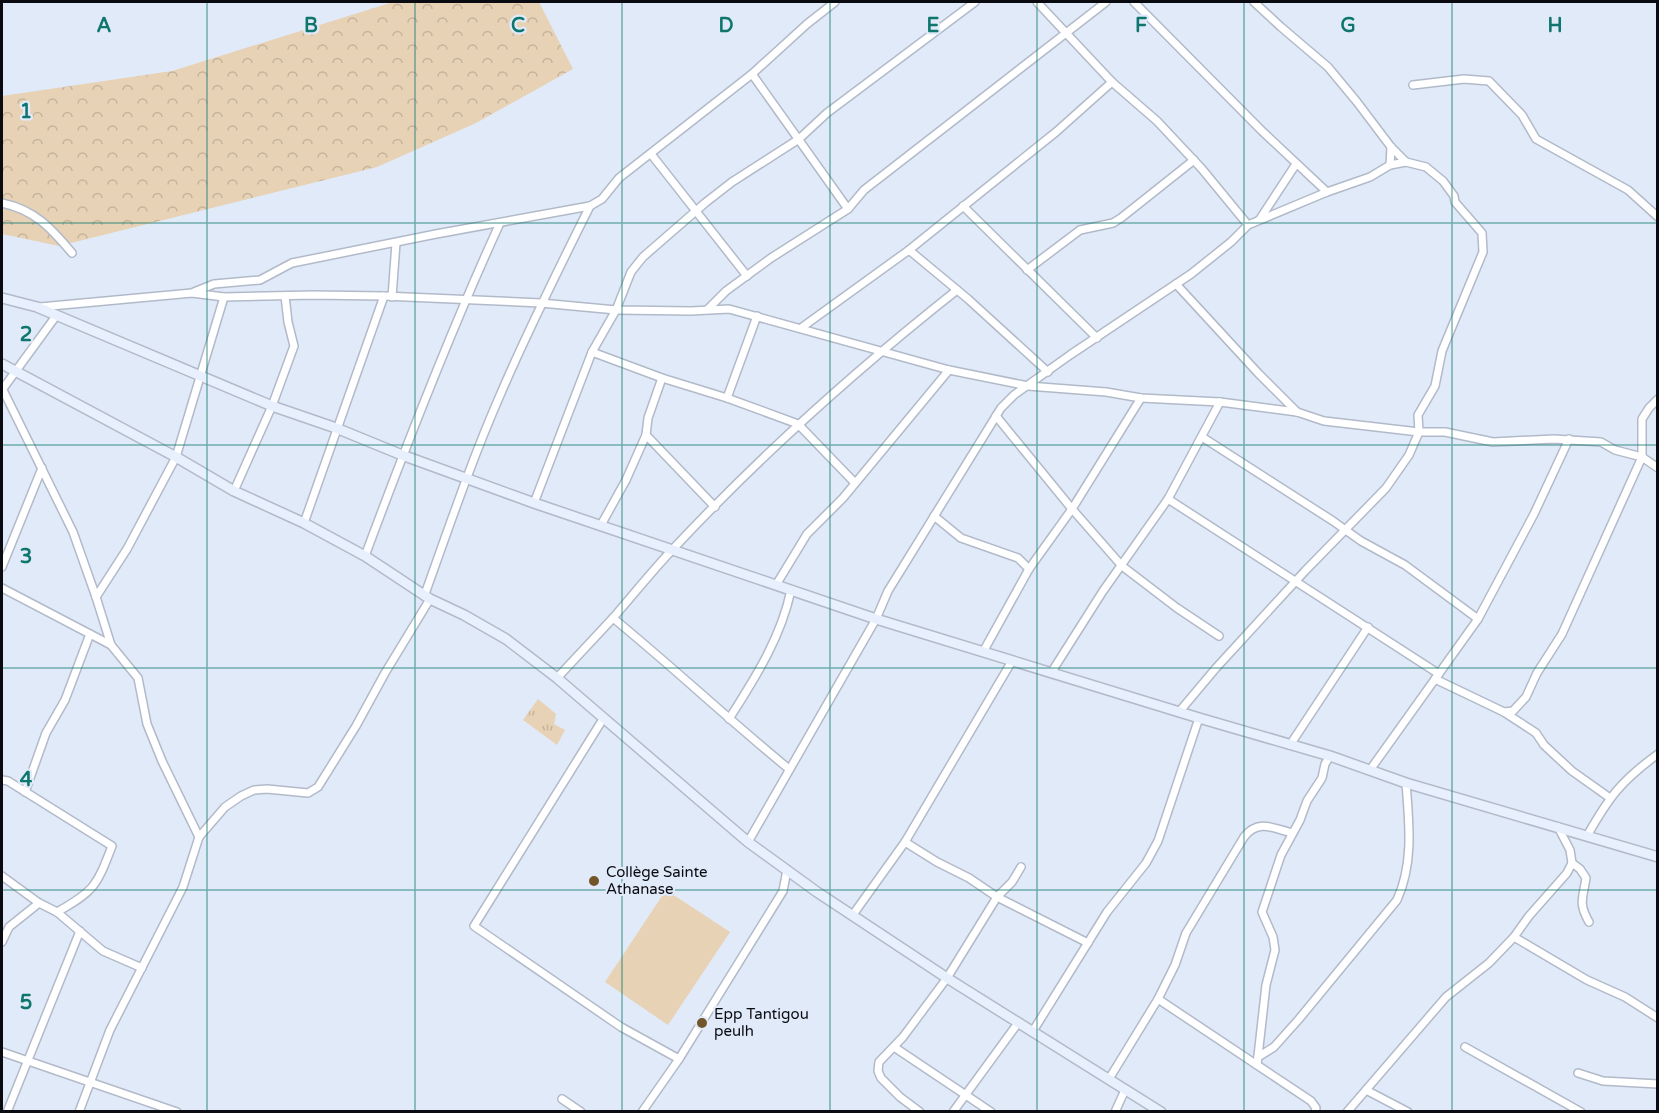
<svg xmlns="http://www.w3.org/2000/svg" width="1659" height="1113" font-family="'Varela Round',sans-serif">
<style>
.grass{fill:#e7d2b5}
.forest{fill:url(#forest-crowns)}
.park{fill:url(#park-tufts)}
.lines{fill:none;stroke-linecap:round;stroke-linejoin:round}
.street-casing{stroke:#b2bac9;stroke-width:10}
.secondary-casing{stroke:#b2bac9;stroke-width:12}
.street{stroke:#fff;stroke-width:7}
.secondary{stroke:#e8f0fd;stroke-width:9}
.grid{fill:none;stroke:#0f766e;stroke-width:1.5;stroke-opacity:0.55}
.poi-dot{fill:#725529;stroke:#e1eaf9;stroke-width:2}
.labels{text-anchor:middle;stroke-width:4.5;stroke-linejoin:round;paint-order:stroke}
.poi-label{font-size:15px;fill:#090b10;stroke:#e1eaf9;text-anchor:start}
.grid-label{font-size:20px;text-anchor:middle;font-weight:bold;fill:#0f766e;stroke:#e1eaf9;stroke-width:4.5;stroke-linejoin:round;paint-order:stroke}
</style>
<defs>
<pattern id="forest-crowns" width="20" height="18" patternUnits="userSpaceOnUse" patternTransform="scale(1.5)"><rect width="20" height="18" fill="#e7d2b5"/><path d="M2 6a3 3 0 1 1 6 0M12 15a3 3 0 1 1 6 0" fill="none" stroke="#c5b39b"/></pattern>
<pattern id="park-tufts" width="24" height="20" patternUnits="userSpaceOnUse" patternTransform="scale(1.5)"><rect width="24" height="20" fill="#e7d2b5"/><path d="M3 7l-1-3M5 7V3M7 7l1-3M15 17l-1-3M17 17v-4M19 17l1-3" fill="none" stroke="#c5b39b"/></pattern>
</defs>
<rect width="100%" height="100%" fill="#e1eaf9"/>
<polygon class="grass" points="666,890 730,932 668,1025 605,982"/>
<polygon class="forest" points="393,2 539,2 573,69 476,123 377,167 59,246 2,234 2,96 172,71"/>
<polygon class="park" points="538,699 556,714 554,724 565,730 557,745 523,720"/>
<g class="lines">
<defs>
<g id="street">
<polyline points="1037,2 1112,82 1157,121 1202,169 1248,225"/>
<polyline points="1254,2 1281,27 1328,67 1357,102 1391,147 1406,162"/>
<polyline points="752,74 807,24 835,2"/>
<polyline points="1413,85 1464,79 1489,81 1522,115 1536,139 1628,190 1658,217"/>
<polyline points="651,154 747,276"/>
<polyline points="1390,165 1391,147"/>
<path d="M2,203C35,210 51,228 72,253"/>
<polyline points="963,206 1097,338"/>
<polyline points="1260,219 1296,164"/>
<polyline points="909,250 1056,132 1112,82"/>
<polyline points="1027,270 1080,230 1113,223 1121,218 1194,160"/>
<polyline points="1176,284 1258,373 1297,412"/>
<polyline points="194,292 214,284 260,280 292,263 436,234 590,206 602,199 619,178 752,74 848,209"/>
<polyline points="392,297 396,243"/>
<polyline points="40,307 192,293 224,297 313,295 384,296 541,303 616,310 691,311 729,309 949,370 1028,386 1106,392 1141,398 1220,402 1297,412 1324,421 1419,432 1445,432 1493,442 1554,439 1601,442 1615,450 1642,457 1658,468"/>
<polyline points="708,309 726,291 771,258 848,209 864,190 1106,2"/>
<polyline points="801,328 909,250 968,299 1048,372"/>
<polyline points="592,352 662,378 727,398 798,424 855,483"/>
<polyline points="2,388 73,532 96,597 111,645 138,678 147,724 162,761 199,837"/>
<polyline points="2,390 56,316"/>
<polyline points="727,398 757,316"/>
<polyline points="996,416 1072,509 1122,566 1177,608 1219,636"/>
<polyline points="646,435 715,507"/>
<polyline points="1202,437 1333,521 1361,541 1405,565 1478,619"/>
<polyline points="234,491 272,406 294,346 288,322 285,296"/>
<polyline points="1168,499 1439,674"/>
<polyline points="534,503 592,352 616,310 631,272 643,257 705,203 732,182 799,139 827,113 975,2"/>
<polyline points="934,516 961,538 1018,558 1029,569"/>
<polyline points="304,523 384,296"/>
<polyline points="601,525 626,480 646,435 648,418 662,378"/>
<path d="M365,556C407,443 450,332 500,223"/>
<polyline points="2,567 42,468"/>
<polyline points="776,585 807,534 843,498 949,370"/>
<polyline points="2,588 111,645"/>
<path d="M425,594C449,527 472,459 501,393C528,330 559,268 590,206"/>
<polyline points="96,597 127,549 176,457 224,297"/>
<polyline points="983,652 1029,569 1072,509 1141,398"/>
<polyline points="1051,673 1103,591 1168,499 1220,402"/>
<polyline points="557,678 613,618"/>
<polyline points="1435,679 1504,712 1536,733 1544,745 1572,771 1610,798"/>
<polyline points="1179,712 1216,668 1305,571 1386,488 1409,455 1419,432 1418,415 1435,386 1442,351 1483,252 1482,233 1455,202 1454,196 1443,181 1426,167 1406,162 1390,165 1370,177 1327,192"/>
<polyline points="1504,712 1513,711 1526,697 1537,673 1562,634 1642,457 1642,419 1649,408 1658,399"/>
<polyline points="603,719 474,926 621,1027 679,1059"/>
<path d="M729,719C755,678 781,638 791,590"/>
<polyline points="1290,745 1368,627"/>
<path d="M789,769C729,720 673,667 613,618C633,595 652,571 673,549C761,455 856,370 957,290"/>
<polyline points="1370,770 1478,619 1534,514 1569,439"/>
<path d="M2,780L8,781L112,846C97,885 95,891 57,912"/>
<polyline points="25,792 46,733 65,700 90,634"/>
<path d="M1587,836C1609,797 1621,781 1658,754"/>
<polyline points="748,842 876,619 888,591 1001,408 1014,395 1070,355 1191,274 1231,242 1248,225 1327,192 1262,131 1134,2"/>
<polyline points="905,842 937,862 969,878 997,897 1088,943"/>
<path d="M1572,863L1580,869L1586,878C1583,898 1578,903 1589,922"/>
<polyline points="2,876 39,903 57,912 103,951 142,968"/>
<polyline points="852,916 905,842 1012,661"/>
<polyline points="1514,937 1587,980 1625,997 1658,1018"/>
<polyline points="2,942 9,927 39,903"/>
<polyline points="1158,999 1311,1101 1316,1108 1315,1112"/>
<polyline points="1033,1031 1107,912 1146,863 1158,841 1199,718"/>
<polyline points="894,1047 991,1112"/>
<polyline points="1465,1047 1581,1112"/>
<polyline points="2,1052 177,1112"/>
<path d="M1258,1057L1274,1047L1299,1019L1397,900C1414,863 1409,822 1406,783"/>
<polyline points="1257,1065 1266,985 1275,950 1273,937 1262,912 1281,855 1300,820 1307,801 1322,778 1325,764 1330,756"/>
<polyline points="1578,1073 1603,1081 1658,1084"/>
<path d="M1109,1079L1158,999L1175,965L1186,933L1244,837C1258,819 1273,828 1292,833"/>
<polyline points="1366,1090 1408,1112"/>
<polyline points="562,1099 581,1112"/>
<polyline points="7,1112 80,931"/>
<polyline points="79,1112 110,1030 183,887 199,837 225,807 241,796 254,790 267,789 308,793 318,787 356,726 385,673 430,599"/>
<polyline points="642,1112 679,1059 783,891 787,870"/>
<polyline points="920,1112 900,1097 881,1078 878,1071 879,1062 903,1037 947,978 997,897 1012,882 1021,867"/>
<polyline points="953,1112 1018,1023"/>
<polyline points="1115,1112 1125,1090"/>
<polyline points="1347,1112 1446,997 1489,963 1514,937 1529,916 1567,873 1572,863 1570,850 1558,827"/>
</g>
<g id="secondary">
<polyline points="2,298 37,307 272,406 336,428 402,455 534,503 876,619 1199,718 1330,756 1406,783 1658,857"/>
<polyline points="2,364 176,457 234,491 304,523 365,556 430,599 464,615 506,639 557,678 748,842 817,892 947,978 1161,1112"/>
</g>
</defs>
<use href="#street" class="street-casing"/>
<use href="#secondary" class="secondary-casing"/>
<use href="#street" class="street"/>
<use href="#secondary" class="secondary"/>
</g>
<path class="grid" d="M207,2V1112M415,2V1112M622,2V1112M830,2V1112M1037,2V1112M1244,2V1112M1452,2V1112M2,223H1658M2,445H1658M2,668H1658M2,890H1658"/>
<g class="poi-dot">
<circle cx="594" cy="881" r="6"/>
<circle cx="702" cy="1023" r="6"/>
</g>
<g class="labels">
<g class="poi-label">
<text x="606" y="877">Collège Sainte<tspan x="606" dy="17">Athanase</tspan></text>
<text x="714" y="1019">Epp Tantigou<tspan x="714" dy="17">peulh</tspan></text>
</g>
</g>
<g class="grid-label">
<text x="104" y="32">A</text>
<text x="311" y="32">B</text>
<text x="518" y="32">C</text>
<text x="726" y="32">D</text>
<text x="933" y="32">E</text>
<text x="1141" y="32">F</text>
<text x="1348" y="32">G</text>
<text x="1555" y="32">H</text>
<text x="26" y="118">1</text>
<text x="26" y="341">2</text>
<text x="26" y="563">3</text>
<text x="26" y="786">4</text>
<text x="26" y="1009">5</text>
</g>
<rect width="1659" height="1113" fill="none" stroke="#090b10" stroke-width="6"/>
</svg>
